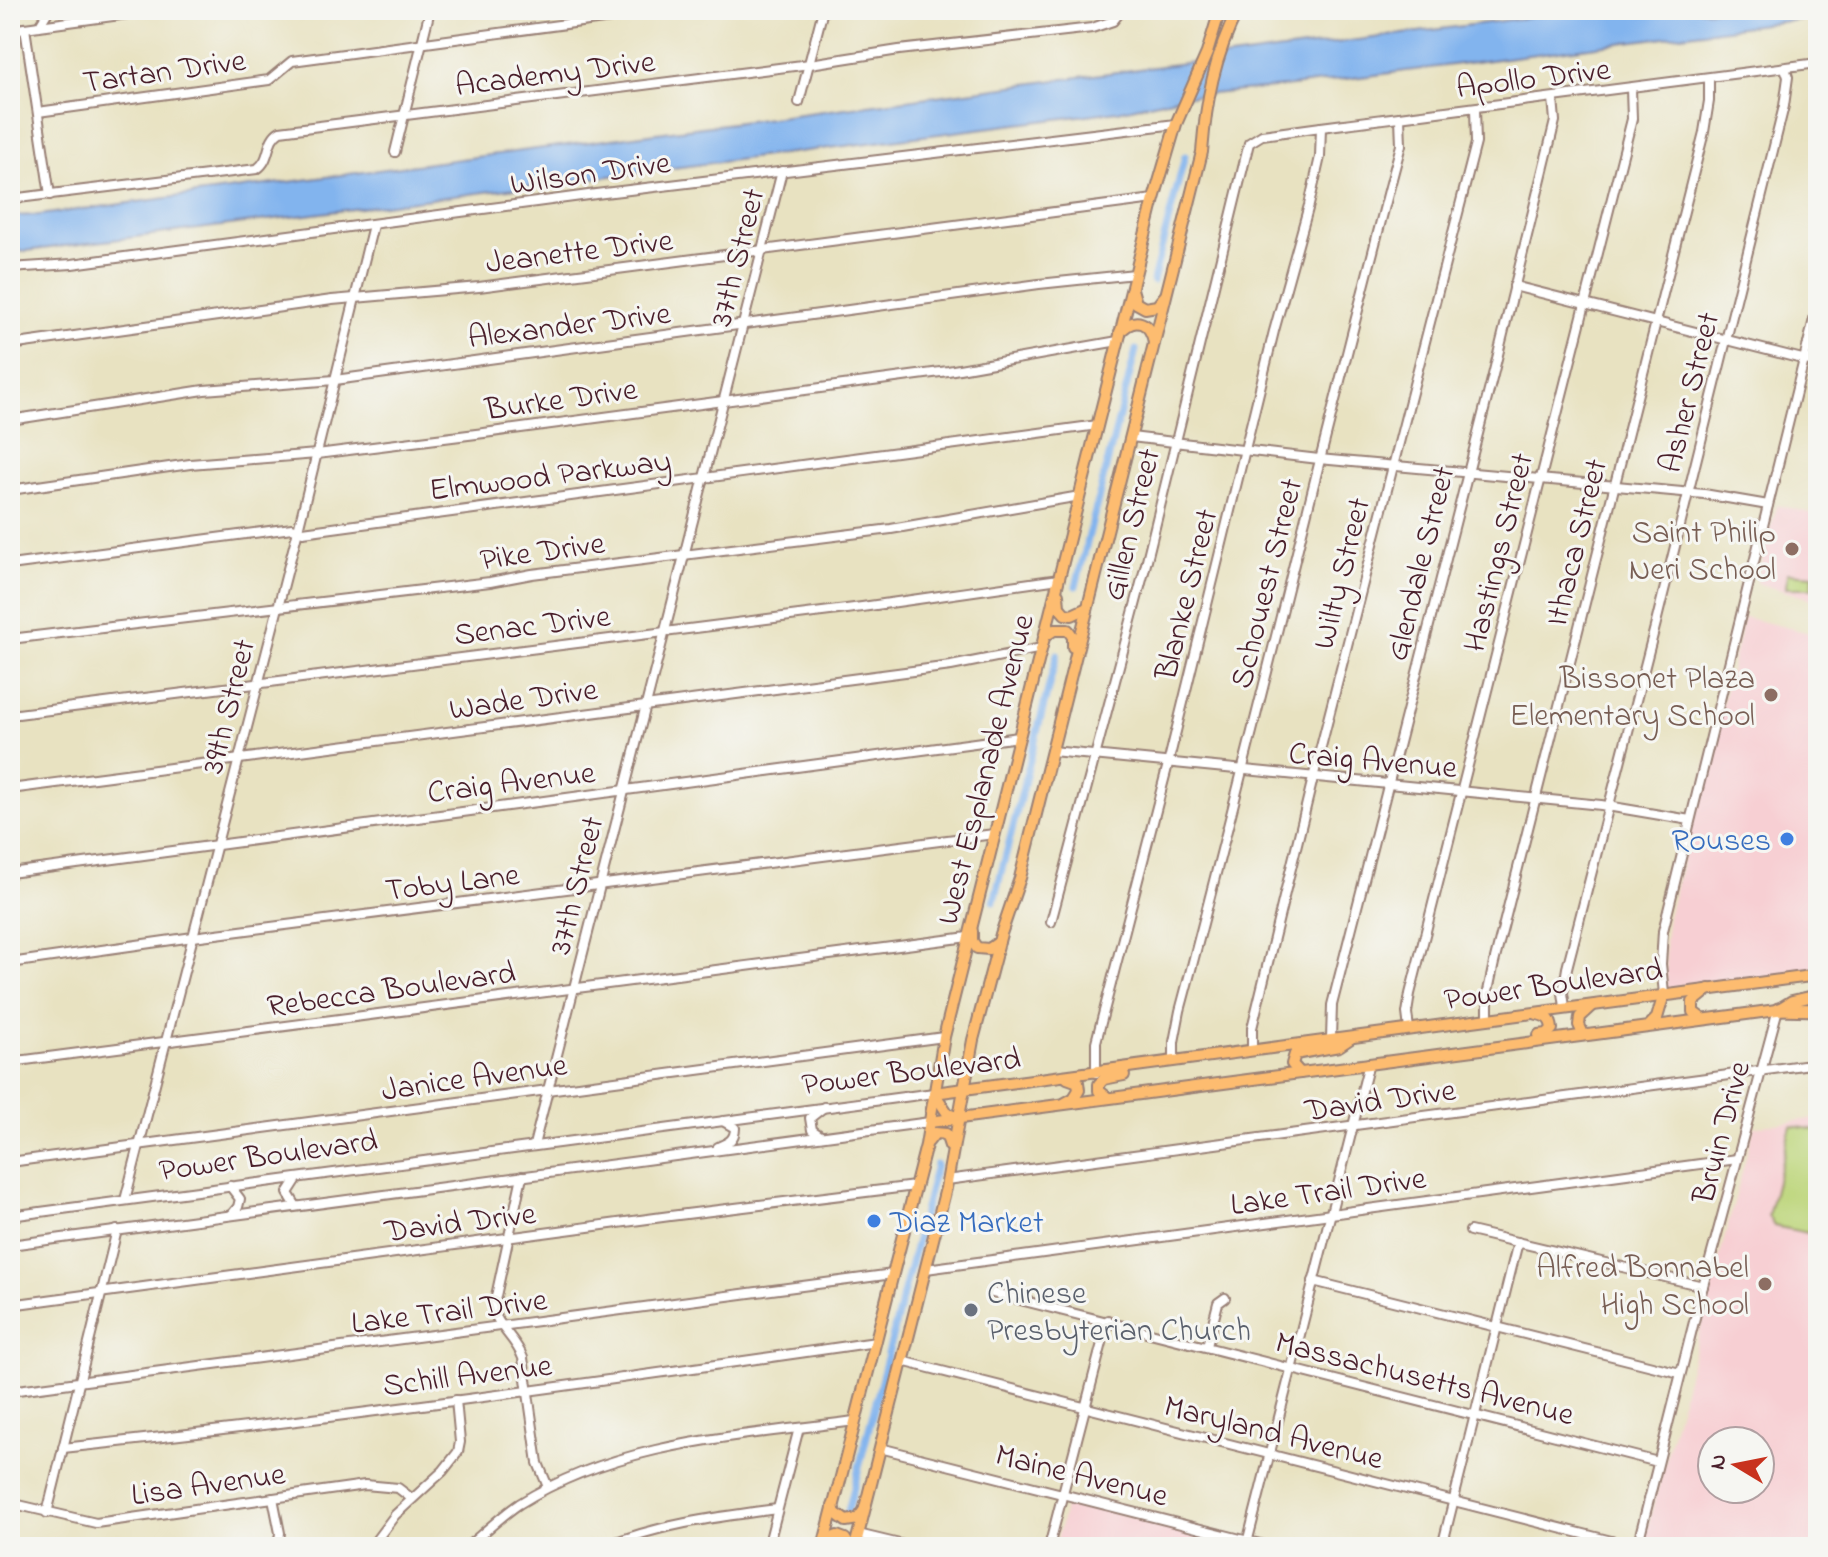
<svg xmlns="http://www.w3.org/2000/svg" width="1828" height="1557" font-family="'Indie Flower',sans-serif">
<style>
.built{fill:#f7cfd3;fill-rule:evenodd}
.green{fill:#bdd67b;stroke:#847a53;stroke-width:2}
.water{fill:#82b4ee;stroke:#666a8c;stroke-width:2}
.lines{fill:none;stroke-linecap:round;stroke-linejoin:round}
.canal{stroke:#82b4ee;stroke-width:7}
.minor-casing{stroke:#998076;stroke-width:12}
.major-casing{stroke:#998076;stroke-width:14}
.highway-casing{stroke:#998076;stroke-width:15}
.minor{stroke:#fff;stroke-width:8}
.major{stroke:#fdbc70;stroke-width:10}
.highway{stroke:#fdbc70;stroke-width:11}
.education-dot{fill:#8d6e63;stroke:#f6f6f2;stroke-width:3}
.shop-dot{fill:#3f7fe0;stroke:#f6f6f2;stroke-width:3}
.worship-dot{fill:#6b7280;stroke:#f6f6f2;stroke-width:3}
.labels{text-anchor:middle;stroke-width:6;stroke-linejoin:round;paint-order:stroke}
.street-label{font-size:32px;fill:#4a1f2b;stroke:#f6f6f2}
.education-label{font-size:32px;fill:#785e54;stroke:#f6f6f2;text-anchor:end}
.shop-label{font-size:32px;fill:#366cbe;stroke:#f6f6f2;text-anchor:end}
.worship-label{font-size:32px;fill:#5b616d;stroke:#f6f6f2;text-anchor:start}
</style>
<rect width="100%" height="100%" fill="#f6f6f2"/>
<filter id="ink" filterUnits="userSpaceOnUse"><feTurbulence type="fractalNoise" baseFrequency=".0125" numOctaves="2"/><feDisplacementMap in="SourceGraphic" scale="16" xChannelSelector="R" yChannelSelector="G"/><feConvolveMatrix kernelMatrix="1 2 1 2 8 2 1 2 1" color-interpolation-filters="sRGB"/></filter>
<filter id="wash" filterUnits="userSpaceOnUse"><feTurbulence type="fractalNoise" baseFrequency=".006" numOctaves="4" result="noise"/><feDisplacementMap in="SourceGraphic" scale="32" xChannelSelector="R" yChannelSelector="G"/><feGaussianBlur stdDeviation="1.8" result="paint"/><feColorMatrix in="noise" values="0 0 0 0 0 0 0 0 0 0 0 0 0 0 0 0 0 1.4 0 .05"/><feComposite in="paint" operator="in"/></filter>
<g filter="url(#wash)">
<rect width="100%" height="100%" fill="#e8e2c1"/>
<g class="built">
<polygon points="1777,505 1818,515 1818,601 1756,583"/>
<polygon points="1744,617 1818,635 1818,905 1813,944 1815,973 1667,991 1665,940 1668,917"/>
<path d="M1818,1118V1547H1655L1643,1544L1754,1127ZM1712,1441H1760V1489H1712Z"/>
<polygon points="1067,1500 1241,1545 1240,1547 1055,1547"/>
</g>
<g class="green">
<polygon points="1787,573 1813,575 1812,588 1786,588"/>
<polygon points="1791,1126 1818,1130 1818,1235 1774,1226 1768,1216"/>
</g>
<polygon class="water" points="1584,10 1818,10 1818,17 1284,87 1180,97 1118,111 10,253 10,216 39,215"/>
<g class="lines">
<g class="canal">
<polyline points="1153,281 1185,156"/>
<polyline points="1076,586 1136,350"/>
<polyline points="994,901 1057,654"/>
<polyline points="847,1515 936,1165"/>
</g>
</g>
</g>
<g filter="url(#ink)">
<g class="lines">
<defs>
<g id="minor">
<polyline points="39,26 49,10"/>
<polyline points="25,28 50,195"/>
<polyline points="10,30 157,10"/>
<polyline points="799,102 823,10"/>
<polyline points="38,112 269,80 292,61 670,10"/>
<polyline points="395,152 430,10"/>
<path d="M10,199L257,169C272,159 265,140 280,131L810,64L899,50L1092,28L1113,21L1122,10"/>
<polyline points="10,268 72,264 596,194 1176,124"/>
<polyline points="1514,286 1818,363"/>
<polyline points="10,345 332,300 479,287 1154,199"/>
<polyline points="10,420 204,390 335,380 1039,284 1135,274"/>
<polyline points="1131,437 1319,459 1704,494 1768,505"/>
<polyline points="10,490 190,464 317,454 484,433 948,371 1118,341"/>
<polyline points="10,565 292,528 303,532 1098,425"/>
<polyline points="10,639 490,582 532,574 891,529 1080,496"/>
<polyline points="10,715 862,607 1059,579"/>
<polyline points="1052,751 1601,805 1690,820"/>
<polyline points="10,789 951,666 1042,648"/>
<polyline points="10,873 1019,737"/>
<polyline points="1051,922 1145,568 1249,143 1262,135 1321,127 1818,63"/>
<polyline points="10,963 193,937 994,834"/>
<polyline points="1664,994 1661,964 1663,931 1818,303"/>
<polyline points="1565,1007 1563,993 1567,968 1656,623 1784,106 1788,77 1785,68"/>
<polyline points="1488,1017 1488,991 1494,963 1704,132 1709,101 1709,79"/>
<polyline points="1409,1029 1407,1013 1410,994 1632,119 1631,88"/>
<polyline points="1331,1039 1332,1005 1493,375 1555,121 1553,98"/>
<polyline points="1252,1050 1252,1028 1313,778 1476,143 1475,108"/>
<path d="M1174,1061V1042L1180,1011C1257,723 1324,433 1401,145L1400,117"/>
<polyline points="10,1062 968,937"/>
<polyline points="1096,1073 1096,1042 1168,764 1274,331 1309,205 1320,157 1321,127"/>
<polyline points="821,1136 812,1130 810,1118 824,1107"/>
<polyline points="534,1145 782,171"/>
<path d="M718,1147C728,1143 735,1140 735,1128L723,1121"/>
<polyline points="10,1162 944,1037"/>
<path d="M522,1176L493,1310C499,1328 516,1339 523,1358L538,1463L548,1487"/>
<polyline points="947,1180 1818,1063"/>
<polyline points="230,1186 240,1199 238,1207 232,1214"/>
<polyline points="125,1200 298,530 373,225"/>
<polyline points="296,1206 288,1193 297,1179"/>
<polyline points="10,1216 934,1093"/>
<polyline points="1470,1231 1703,1286"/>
<polyline points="10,1245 930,1122"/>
<polyline points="926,1269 1737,1159"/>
<polyline points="1313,1281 1680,1373"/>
<polyline points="993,1293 1658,1462"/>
<polyline points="10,1305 670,1216 915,1186"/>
<polyline points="1207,1346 1218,1303 1225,1298"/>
<polyline points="902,1361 1635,1547"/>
<polyline points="10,1391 893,1274"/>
<path d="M63,1448C335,1419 605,1381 876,1342"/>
<polyline points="880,1448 1272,1547"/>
<polyline points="273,1498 280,1533 278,1547"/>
<polyline points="10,1503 96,1523 365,1485 398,1488 411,1498"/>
<polyline points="47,1513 117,1230"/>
<polyline points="858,1534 912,1547"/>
<polyline points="371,1547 395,1515 443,1471 458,1452 460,1442 456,1400"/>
<path d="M467,1547C484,1533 501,1516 519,1504C619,1441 741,1436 855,1421"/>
<path d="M603,1547C659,1524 717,1517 777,1509"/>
<polyline points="768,1547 799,1428"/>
<polyline points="1049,1547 1108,1320"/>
<polyline points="1246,1547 1369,1063"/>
<polyline points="1442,1547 1518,1242"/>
<polyline points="1637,1547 1703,1286 1778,1009"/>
</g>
<g id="major">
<polyline points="1132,289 1136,303 1145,308 1157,306 1164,297"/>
<path d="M1120,332C1135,315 1151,322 1154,343"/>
<polyline points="1058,594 1059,607 1065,614 1072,615 1087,608"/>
<polyline points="1045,636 1054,630 1068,630 1073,637 1073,647"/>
<polyline points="972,931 972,941 977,948 989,949 999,942"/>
<polyline points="1779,1009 1792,1001 1818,995"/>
<path d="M1537,1014C1547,1016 1551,1019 1552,1029L1547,1034L1539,1035"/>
<polyline points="1701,1018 1693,1012 1693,1002 1709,989"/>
<polyline points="1650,1025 1657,1018 1664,994"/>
<polyline points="1583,1034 1579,1025 1580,1017 1592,1006"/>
<polyline points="1300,1073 1292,1064 1295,1054 1339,1046 1351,1038"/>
<polyline points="934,1093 1818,975"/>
<polyline points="934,1093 948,1114 956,1117"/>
<polyline points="1108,1098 1099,1091 1099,1084 1104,1079 1124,1075"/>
<polyline points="1065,1103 1074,1098 1079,1090 1078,1082 1067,1078"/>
<polyline points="930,1122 1784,1009"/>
<polyline points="928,1142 935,1133 946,1134 950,1146"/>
<polyline points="833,1506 835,1513 846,1521 858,1519 863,1512"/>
<polyline points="825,1546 830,1539 837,1536 845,1539 850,1547"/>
<polyline points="823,1547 926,1145 944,1037 1154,199 1176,124 1207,53 1220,10"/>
<path d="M855,1547L946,1188L973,1040L1001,934L1020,878L1202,152C1206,101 1214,57 1238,10"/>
</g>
<polyline id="highway" points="1778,1009 1818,1010"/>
</defs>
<use href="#minor" class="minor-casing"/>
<use href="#major" class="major-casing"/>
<use href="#highway" class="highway-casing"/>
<use href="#minor" class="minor"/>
<use href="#major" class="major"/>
<use href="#highway" class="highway"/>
</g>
</g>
<g class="education-dot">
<circle cx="1792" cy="549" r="8"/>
<circle cx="1771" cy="695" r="8"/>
<circle cx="1765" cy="1284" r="8"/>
</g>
<g class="shop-dot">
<circle cx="1787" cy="839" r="8"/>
<circle cx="874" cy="1221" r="8"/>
</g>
<circle class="worship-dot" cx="971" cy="1310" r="8"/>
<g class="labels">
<g class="street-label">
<text transform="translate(164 70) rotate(-8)" y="11">Tartan Drive</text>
<text transform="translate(555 72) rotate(-7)" y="11">Academy Drive</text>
<text transform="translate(1533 77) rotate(-7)" y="11">Apollo Drive</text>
<text transform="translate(590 172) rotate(-8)" y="11">Wilson Drive</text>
<text transform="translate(579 250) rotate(-7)" y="11">Jeanette Drive</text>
<text transform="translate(736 257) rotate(-76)" y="11">37th Street</text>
<text transform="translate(569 324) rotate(-7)" y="11">Alexander Drive</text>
<text transform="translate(1688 392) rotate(-76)" y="11">Asher Street</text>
<text transform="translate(561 398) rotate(-8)" y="11">Burke Drive</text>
<text transform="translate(550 474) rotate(-7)" y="11">Elmwood Parkway</text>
<text transform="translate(1130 524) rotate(-76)" y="11">Gillen Street</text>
<text transform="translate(1575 542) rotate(-76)" y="11">Ithaca Street</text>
<text transform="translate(542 550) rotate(-8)" y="11">Pike Drive</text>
<text transform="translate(1497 552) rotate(-76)" y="11">Hastings Street</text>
<text transform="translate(1419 563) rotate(-76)" y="11">Glendale Street</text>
<text transform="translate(1340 573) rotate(-76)" y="11">Wilty Street</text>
<text transform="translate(1265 583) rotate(-76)" y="11">Schouest Street</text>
<text transform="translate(1185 594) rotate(-76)" y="11">Blanke Street</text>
<text transform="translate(532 624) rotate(-7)" y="11">Senac Drive</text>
<text transform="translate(523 698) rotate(-8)" y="11">Wade Drive</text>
<text transform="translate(227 706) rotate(-76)" y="11">39th Street</text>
<text transform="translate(1373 759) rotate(5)" y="11">Craig Avenue</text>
<text transform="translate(984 769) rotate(-76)" y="11">West Esplanade Avenue</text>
<text transform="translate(511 781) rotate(-7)" y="11">Craig Avenue</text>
<text transform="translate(452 881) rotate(-7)" y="11">Toby Lane</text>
<text transform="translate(575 885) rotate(-76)" y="11">37th Street</text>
<text transform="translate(1553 983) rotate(-8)" y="11">Power Boulevard</text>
<text transform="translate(391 988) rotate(-8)" y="11">Rebecca Boulevard</text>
<text transform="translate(911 1070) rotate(-7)" y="11">Power Boulevard</text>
<text transform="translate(474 1076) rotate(-8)" y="11">Janice Avenue</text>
<text transform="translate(1380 1099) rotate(-8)" y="11">David Drive</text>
<text transform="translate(1720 1132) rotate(-75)" y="11">Bruin Drive</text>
<text transform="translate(268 1154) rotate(-8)" y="11">Power Boulevard</text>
<text transform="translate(1328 1190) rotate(-8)" y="11">Lake Trail Drive</text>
<text transform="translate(460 1221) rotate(-7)" y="11">David Drive</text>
<text transform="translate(449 1310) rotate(-7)" y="11">Lake Trail Drive</text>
<text transform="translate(467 1374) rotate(-7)" y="11">Schill Avenue</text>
<text transform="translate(1425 1377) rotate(14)" y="11">Massachusetts Avenue</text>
<text transform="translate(1274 1431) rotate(14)" y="11">Maryland Avenue</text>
<text transform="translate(1082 1474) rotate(14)" y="11">Maine Avenue</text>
<text transform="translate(208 1483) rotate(-8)" y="11">Lisa Avenue</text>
</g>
<g class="education-label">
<text x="1776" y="542">Saint Philip<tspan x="1776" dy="37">Neri School</tspan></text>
<text x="1755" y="688">Bissonet Plaza<tspan x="1755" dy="37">Elementary School</tspan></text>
<text x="1749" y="1277">Alfred Bonnabel<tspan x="1749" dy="37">High School</tspan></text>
</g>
<g class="shop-label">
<text x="1771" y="850">Rouses</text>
<text x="890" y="1232" text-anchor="start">Diaz Market</text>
</g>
<g class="worship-label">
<text x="987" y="1303">Chinese<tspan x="987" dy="37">Presbyterian Church</tspan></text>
</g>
</g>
<rect width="1828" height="1557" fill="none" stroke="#f6f6f2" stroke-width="40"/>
<g transform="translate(1736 1465) rotate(280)"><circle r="38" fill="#f6f6f2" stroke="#b1a0a2" stroke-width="2"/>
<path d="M0-6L14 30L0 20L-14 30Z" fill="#c8321e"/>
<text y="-12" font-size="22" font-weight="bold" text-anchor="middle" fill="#4a1f2b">N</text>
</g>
</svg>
